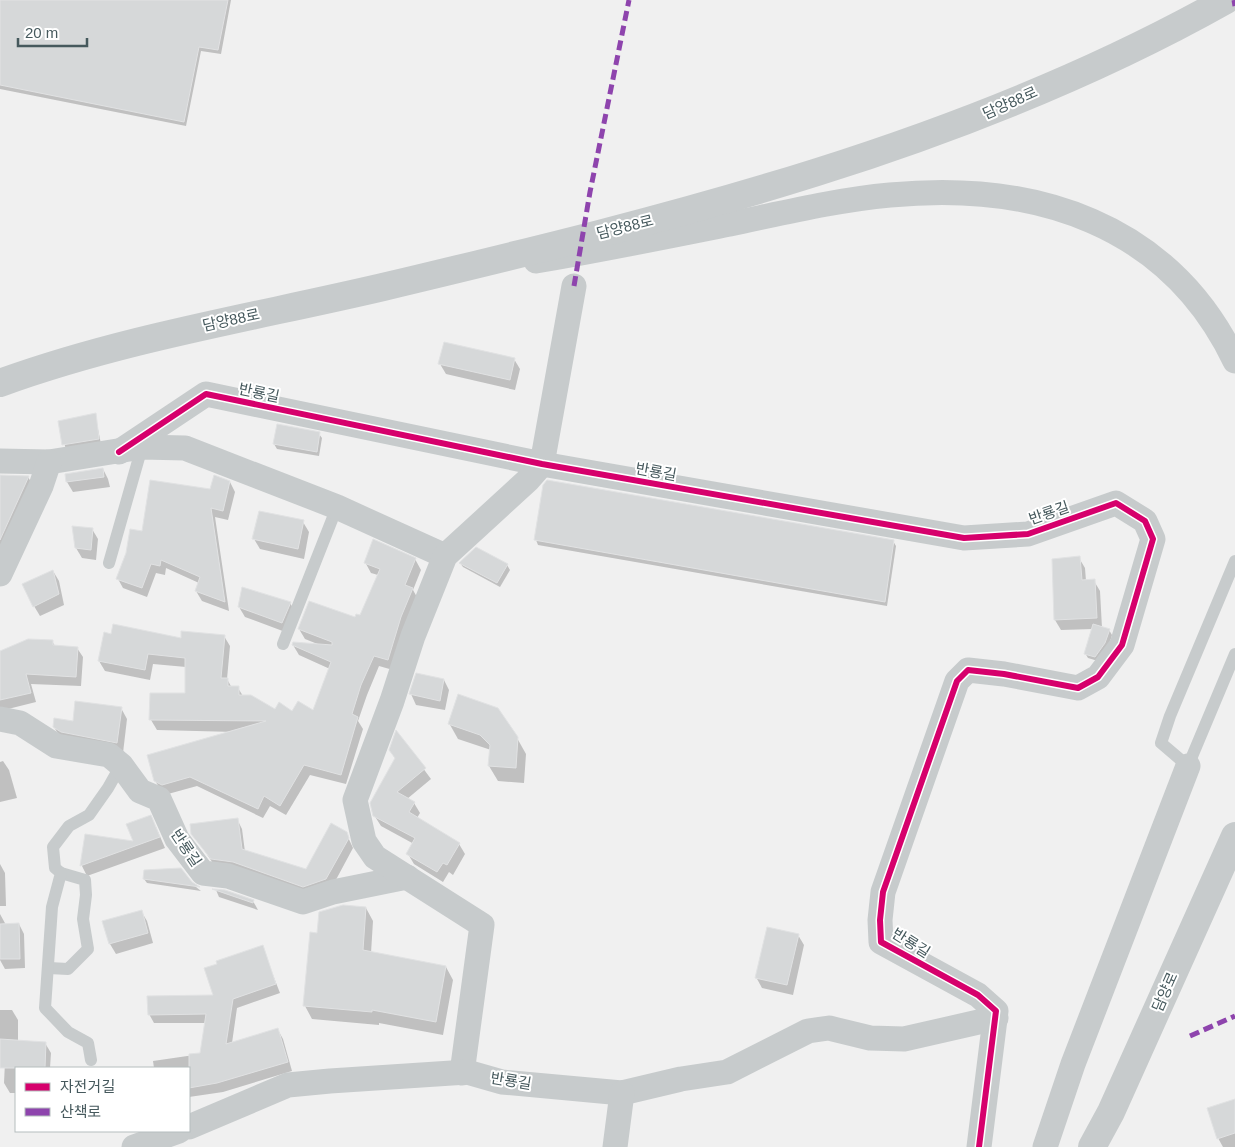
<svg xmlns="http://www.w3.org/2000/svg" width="1235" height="1147" font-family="Helvetica,'Noto Sans KR',sans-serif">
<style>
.shadow{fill:#0003}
.building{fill:#d6d8d9;stroke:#e1e2e3}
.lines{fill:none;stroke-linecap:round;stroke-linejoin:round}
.lane{stroke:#c7cbcc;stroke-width:12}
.street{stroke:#c7cbcc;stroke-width:25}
.secondary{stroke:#c7cbcc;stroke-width:28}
.quiet{stroke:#8e44ad;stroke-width:5;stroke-dasharray:10 5;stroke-linecap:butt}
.cycleway-casing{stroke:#fff;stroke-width:9}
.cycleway{stroke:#d6006c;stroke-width:6}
.labels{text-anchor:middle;stroke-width:4;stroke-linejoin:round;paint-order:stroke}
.street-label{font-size:15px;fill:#46595d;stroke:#fff}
</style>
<rect width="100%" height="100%" fill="#f0f0f0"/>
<g class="shadow">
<polygon points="0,0 231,0 221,54 201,51 186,126 0,89"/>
<polygon points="514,359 520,369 515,390 446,374 440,364"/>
<polygon points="95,414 101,444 66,450 59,422"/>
<polygon points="319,434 322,438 319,456 277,449 274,444"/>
<polygon points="103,469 108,479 110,487 73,492 67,482 66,475"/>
<polygon points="0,476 28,477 34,487 0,561"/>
<polygon points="230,482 235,492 228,520 215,517 229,611 202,601 196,591 199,583 166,568 165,575 156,573 147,597 123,588 118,579 143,532 211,491"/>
<polygon points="303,522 309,532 304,559 260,549 254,539"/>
<polygon points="92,529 98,539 96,560 82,558 76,548"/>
<polygon points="536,540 893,541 896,546 887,606 538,545"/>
<polygon points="1079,558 1085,568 1086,581 1094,581 1100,591 1102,628 1109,630 1112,635 1108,648 1098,661 1088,658 1085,653 1093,629 1061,630 1055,620"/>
<polygon points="415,559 421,570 413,590 418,599 393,670 379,666 367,695 358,721 363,729 346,784 310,775 286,815 270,806 263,818 197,786 168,794 162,791 155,781 235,732 157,730 151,720 186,695 186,667 153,664 150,680 105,671 99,661 182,640 224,636 230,646 227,679 232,688 238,688 243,696 275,711 314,712 330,669 299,655 293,645 320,645 305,639 299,629 360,617 378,575 371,573 365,562"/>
<polygon points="460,563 507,565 510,570 500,587 463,567"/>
<polygon points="53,571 59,581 64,605 40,616 34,606"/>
<polygon points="290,603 296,613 288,633 245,617 239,607"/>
<polygon points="52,641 55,646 77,648 83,657 81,686 31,684 36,702 0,711 0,653"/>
<polygon points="444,680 449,690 445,710 416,705 411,694"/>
<polygon points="121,708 127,719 123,753 60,737 54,727"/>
<polygon points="449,723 517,738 526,754 524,783 498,781 489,766 491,750 458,739"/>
<polygon points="397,733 431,779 407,799 414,803 420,813 417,818 459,844 465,854 453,875 449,872 443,882 414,864 408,854 414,844 381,826 374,815 396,760 390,750"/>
<polygon points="3,761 9,770 17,798 0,802 0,762"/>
<polygon points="237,819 242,829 245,852 306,871 346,833 353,848 331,889 309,896 217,869 193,834"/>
<polygon points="156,827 165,848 87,876 82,866 86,836 134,842"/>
<polygon points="0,864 5,873 6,906 0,906"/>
<polygon points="144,879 191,883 201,891 147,883"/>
<polygon points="216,890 253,901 258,910 219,897"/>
<polygon points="366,908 373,921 371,953 446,967 453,980 443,1035 379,1023 379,1025 312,1019 305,1006 318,934"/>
<polygon points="141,911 147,921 153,943 116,954 110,944 104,922"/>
<polygon points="0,914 6,925 19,924 24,934 25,968 5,969 0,960"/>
<polygon points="798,935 804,945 793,995 762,988 756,977"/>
<polygon points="262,947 280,993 237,1008 232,1043 278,1030 283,1039 292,1071 223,1092 189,1097 189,1068 154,1068 153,1061 201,1054 206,1023 154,1023 149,1014 215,996"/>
<polygon points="0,1010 12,1010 18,1020 18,1041 45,1043 51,1053 50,1068 16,1068 16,1093 10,1093 4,1083 5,1062 0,1061"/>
<polygon points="1235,1101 1235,1147 1223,1147 1218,1138"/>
</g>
<g class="building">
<polygon points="0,0 228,0 218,50 199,47 184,122 0,85"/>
<polygon points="444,342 515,358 510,380 438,364"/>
<polygon points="96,413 99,439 62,445 58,421"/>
<polygon points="277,424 320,432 317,452 273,444"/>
<polygon points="103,468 104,477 66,482 65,474"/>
<polygon points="0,475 29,476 0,540"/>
<polygon points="214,475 230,481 223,511 211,508 225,602 195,591 200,577 161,560 160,566 151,564 142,588 116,579 126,553 130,529 142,531 150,480 210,489"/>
<polygon points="547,480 894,540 885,602 534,540 543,485"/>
<polygon points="259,511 304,520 298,549 252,539"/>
<polygon points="72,526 93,528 91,550 75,548"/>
<polygon points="373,539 416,558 405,585 413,588 401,617 388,660 374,656 361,685 352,714 358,717 341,775 304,765 280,806 264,796 258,809 190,777 162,785 154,781 147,755 266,721 149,720 150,693 185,693 185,658 148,654 145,670 98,661 104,632 111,634 113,624 181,638 181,631 225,635 221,678 228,678 228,686 239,686 239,695 251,695 275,709 279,702 292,711 298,701 313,710 331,662 292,645 293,642 332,645 332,642 298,629 309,601 355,617 356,614 360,615 380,569 364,563"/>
<polygon points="476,547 508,564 497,583 459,563"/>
<polygon points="1080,556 1082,580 1095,579 1097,618 1054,620 1052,559"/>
<polygon points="53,570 59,594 33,607 22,584"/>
<polygon points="242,587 291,602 282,623 238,607"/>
<polygon points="1093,624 1110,629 1105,643 1095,657 1084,654"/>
<polygon points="28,639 53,640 53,645 78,647 76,677 26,674 31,693 0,700 0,651"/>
<polygon points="416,673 444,679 440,701 409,694"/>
<polygon points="458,694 498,708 518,737 516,768 488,766 490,745 480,735 448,724"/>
<polygon points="75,701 122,707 117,743 61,732 53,727 54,718 73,721"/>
<polygon points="396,730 426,768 397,792 415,802 409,812 460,843 447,865 443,863 437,872 406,854 415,838 373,816 370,803 395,758 389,750"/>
<polygon points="151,815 160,837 80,866 85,834 133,841 126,824"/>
<polygon points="238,818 242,849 306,869 331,823 347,832 349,838 326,879 303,887 233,862 211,859 191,834 190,824"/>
<polygon points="181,868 192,882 200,887 143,879 144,870"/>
<polygon points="212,889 225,890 254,900 253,903"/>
<polygon points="343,905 366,907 363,950 446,966 436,1022 372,1010 372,1012 303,1006 310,932 317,933 319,912"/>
<polygon points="142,910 148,933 109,944 102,921"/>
<polygon points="19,923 20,959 0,959 0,924"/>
<polygon points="767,927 799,934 787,985 755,978"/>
<polygon points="263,945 276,984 233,999 226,1044 278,1028 288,1062 217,1083 189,1088 189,1054 200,1053 206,1014 148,1015 147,996 213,995 204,968 217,964 216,961"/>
<polygon points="0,1039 46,1042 45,1068 0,1068"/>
<polygon points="1235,1099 1235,1133 1217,1139 1207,1108"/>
</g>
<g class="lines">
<g class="lane">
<polyline points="1235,561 1170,716 1161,743 1188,766 1235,654"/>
<polyline points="109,563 142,447"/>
<polyline points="283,644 337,507"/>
<polyline points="49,968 68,969 88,949 83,919 86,895 85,880 61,873"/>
<polyline points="91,1060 88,1043 68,1032 45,1008 52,907 61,873 55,868 53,847 69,826 89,815 108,788 121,765"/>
</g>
<g class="street">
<path d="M536,261C601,250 665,237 730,224C783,213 836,200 890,195C1034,181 1169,223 1235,361"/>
<polyline points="119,452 206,394 542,464 964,538 1028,534 1116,503 1145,521 1153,539 1122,645 1098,677 1078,688 1004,674 968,670 957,681 883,892 880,920 881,942 978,995 996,1011 979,1147"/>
<polyline points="0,461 49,462 142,447 185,448 337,507 445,556"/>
<polyline points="0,574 41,486 49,462"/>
<polyline points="0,719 20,723 56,746 109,755 121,765 140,791 159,799 177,839 203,873 228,876 303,902 333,892 407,877"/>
<polyline points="462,1073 482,925 375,857 364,841 355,800 392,701 413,636 445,556 528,480 542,464 574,286"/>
<polyline points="189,1127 288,1085 330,1081 467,1072 502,1082 622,1093 681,1079 727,1072 808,1031 829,1028 870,1038 904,1039 996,1018"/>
<polyline points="134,1147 179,1131"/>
<polyline points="615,1147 622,1093"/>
<polyline points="1045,1147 1073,1064 1188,766"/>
</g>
<g class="secondary">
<path d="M0,383C124,338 255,317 383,287C672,218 965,147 1226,0"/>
<polyline points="1092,1147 1111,1112 1235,836"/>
</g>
<g class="quiet">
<polyline points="1234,0 1235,6"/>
<polyline points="574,286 590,192 629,0"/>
<polyline points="1190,1036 1235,1016"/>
</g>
<defs>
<polyline id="cycleway" points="119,452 206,394 542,464 964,538 1028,534 1116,503 1145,521 1153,539 1122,645 1098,677 1078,688 1004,674 968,670 957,681 883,892 880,920 881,942 978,995 996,1011 979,1147"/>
</defs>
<use href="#cycleway" class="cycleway-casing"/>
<use href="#cycleway" class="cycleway"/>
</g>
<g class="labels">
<g class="street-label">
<text transform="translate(1010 103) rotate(-24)" y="5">담양88로</text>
<text transform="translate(625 227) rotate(-14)" y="5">담양88로</text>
<text transform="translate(231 320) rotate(-12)" y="5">담양88로</text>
<text transform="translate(259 393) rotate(12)" y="5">반룡길</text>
<text transform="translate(656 472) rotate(10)" y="5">반룡길</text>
<text transform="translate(1049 513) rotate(-19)" y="5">반룡길</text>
<text transform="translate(186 848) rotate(56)" y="5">반룡길</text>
<text transform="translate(911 943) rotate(32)" y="5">반룡길</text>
<text transform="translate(1165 992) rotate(-66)" y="5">담양로</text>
<text transform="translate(511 1081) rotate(9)" y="5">반룡길</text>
</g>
</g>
<rect x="15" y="1067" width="175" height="65" fill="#ffffff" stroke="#b5bdbe"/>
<rect x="25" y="1083" width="25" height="8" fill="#d6006c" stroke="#b5bdbe"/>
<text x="60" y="1092" font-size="15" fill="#46595d">자전거길</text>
<rect x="25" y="1108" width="25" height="8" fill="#8e44ad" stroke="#b5bdbe"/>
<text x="60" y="1117" font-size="15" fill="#46595d">산책로</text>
<path d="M18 38v8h69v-8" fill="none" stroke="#46595d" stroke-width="2.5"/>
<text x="25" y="38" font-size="15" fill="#46595d" stroke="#ffffff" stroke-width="4" paint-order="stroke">20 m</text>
</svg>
